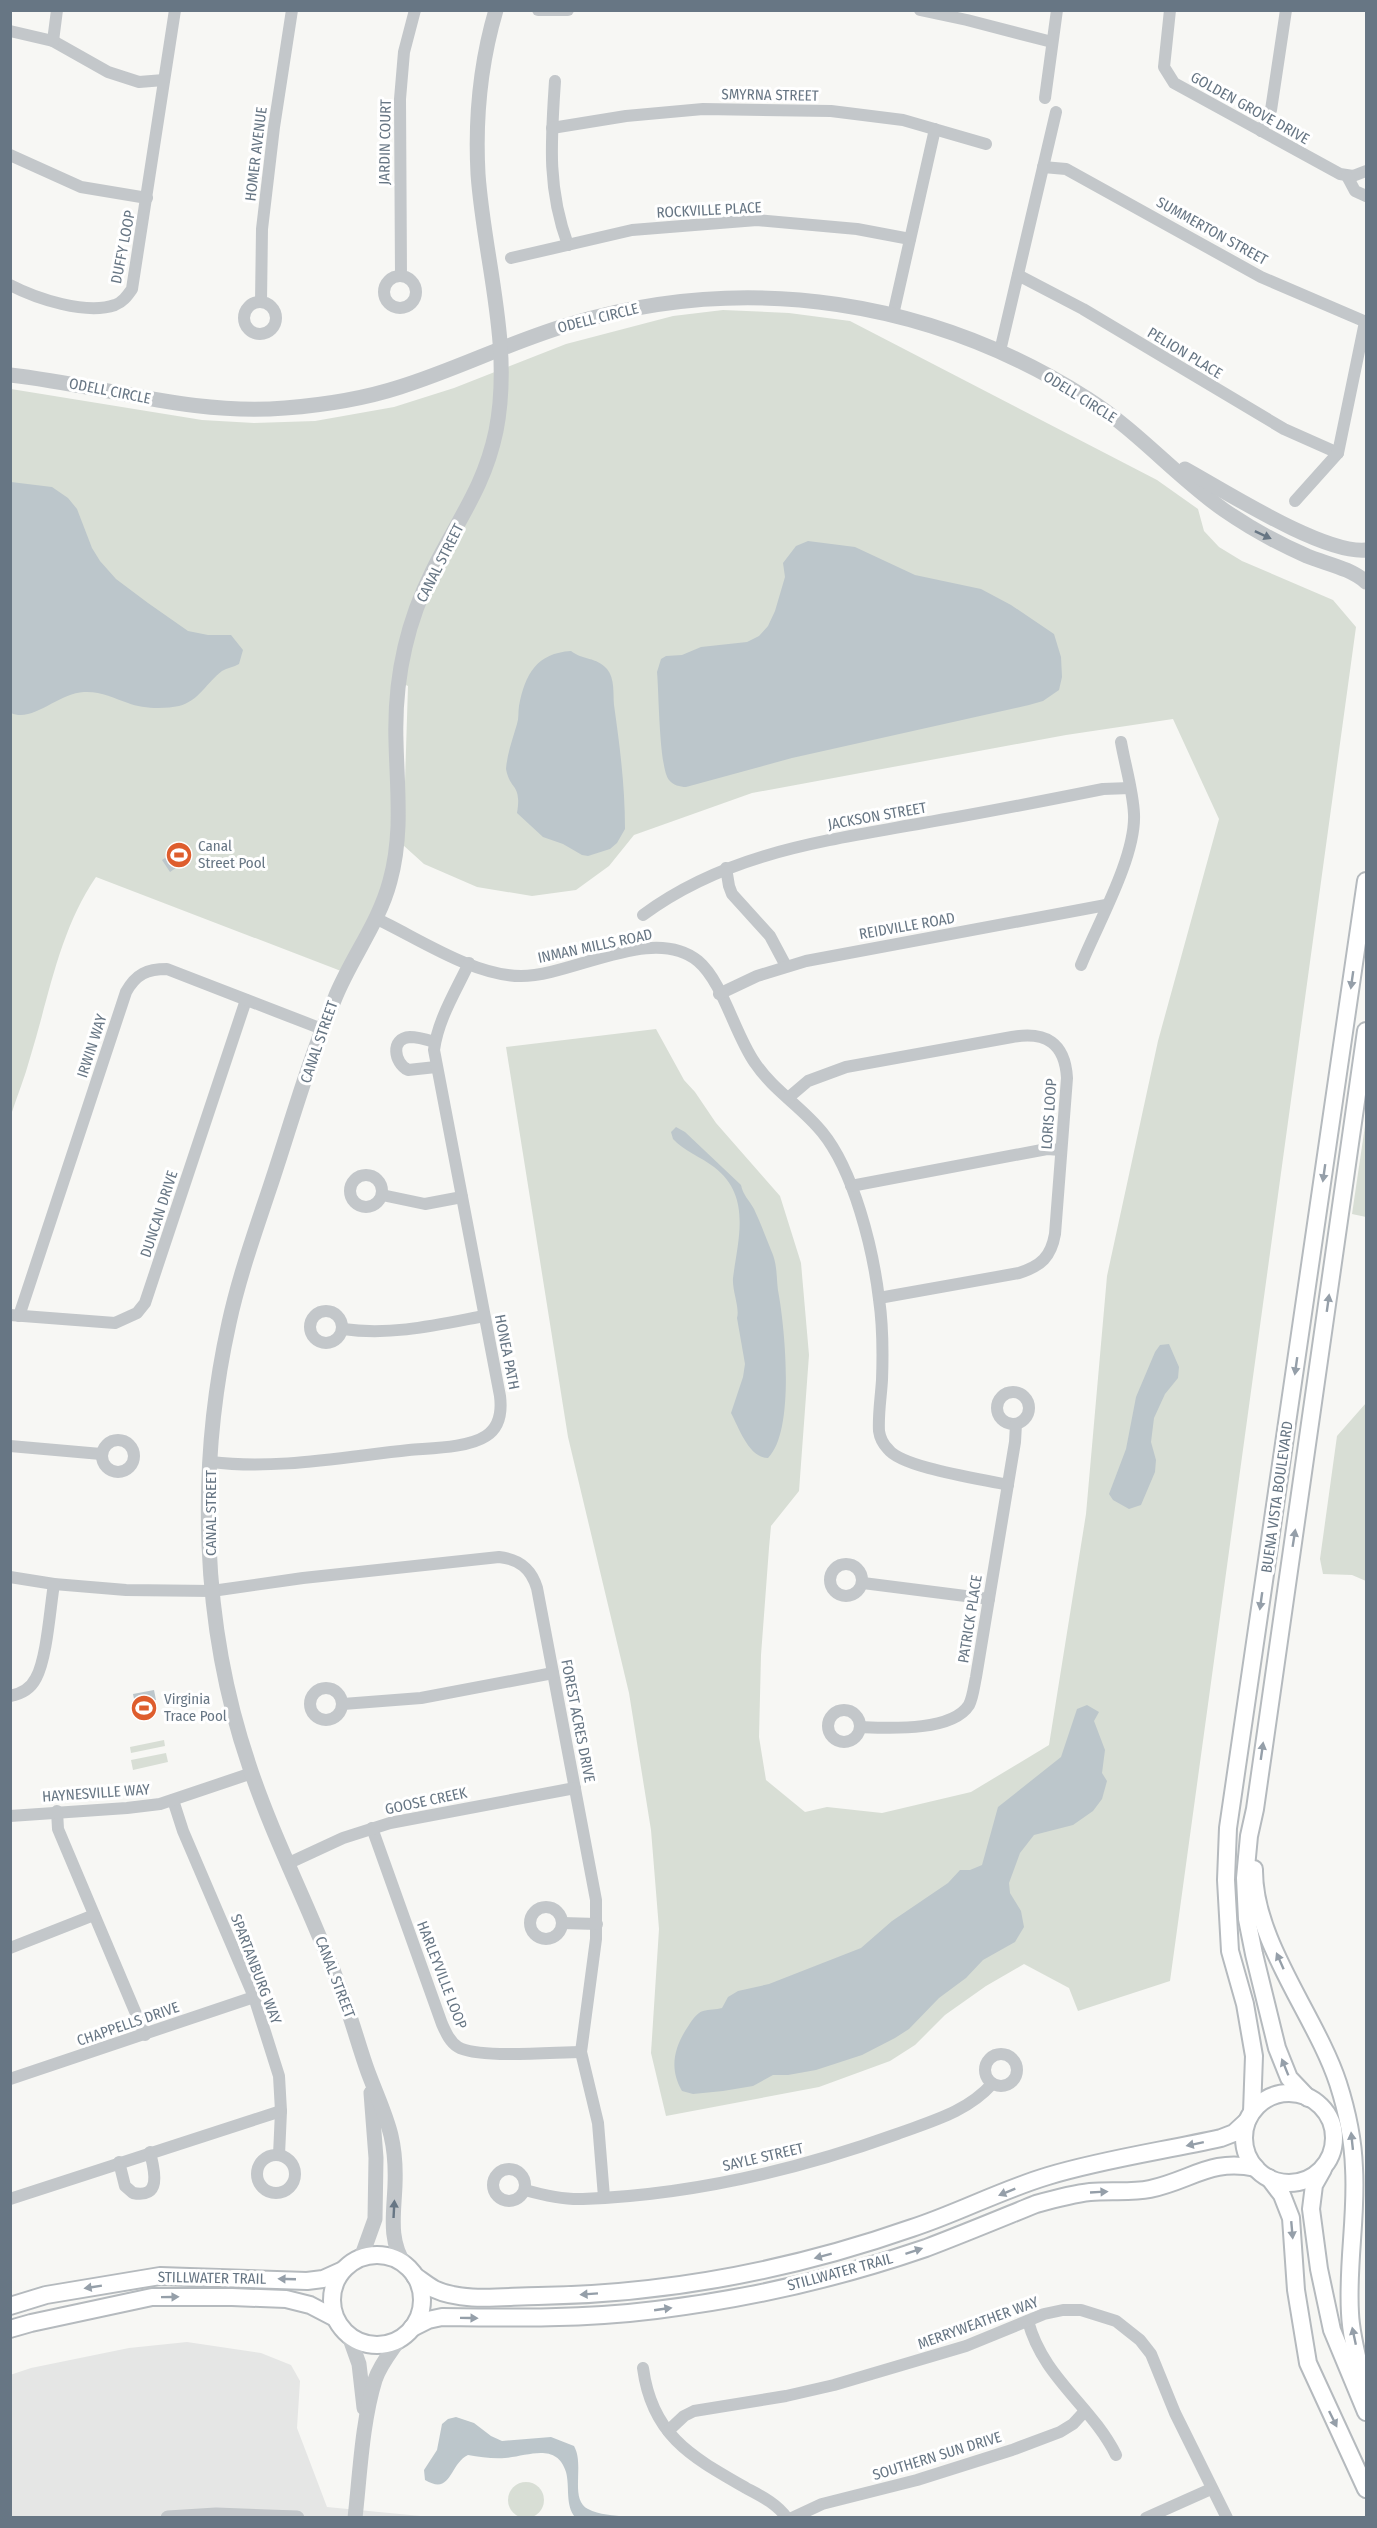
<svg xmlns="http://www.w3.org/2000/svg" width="1377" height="2528" font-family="'Fira Sans Condensed',sans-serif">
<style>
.built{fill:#e5e6e5}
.green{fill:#d8ded5}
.water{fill:#bcc6cb}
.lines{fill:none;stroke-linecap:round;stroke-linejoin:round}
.secondary-casing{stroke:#b5babe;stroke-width:20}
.minor{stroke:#c3c7ca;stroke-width:12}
.tertiary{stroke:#c3c7ca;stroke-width:15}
.secondary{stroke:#fff;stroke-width:16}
.oneway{fill:#677684}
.oneway2{fill:#959fa9}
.labels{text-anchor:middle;stroke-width:6;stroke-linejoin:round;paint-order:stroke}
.street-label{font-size:15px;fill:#677684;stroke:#fff}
.poi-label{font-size:15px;fill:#677684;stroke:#fff;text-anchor:start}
</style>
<rect width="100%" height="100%" fill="#f7f7f4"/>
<polygon class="built" points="187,2342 261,2353 291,2365 300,2381 297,2428 327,2507 431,2517 11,2517 10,2375 31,2368 129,2348"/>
<g class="green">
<path d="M723,310L789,313L850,321L1157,480L1198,509L1204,531L1219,547L1242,561L1333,600L1356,627L1170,1981L1078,2011L1069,1988L1024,1964L986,1986L945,2015L915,2045L890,2061L819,2087L666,2116L651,2053L659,1929L651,1830L629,1693L568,1437L506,1047L656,1029L684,1080L695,1092L716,1123L780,1196L801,1263L809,1355L799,1491L771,1526L769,1548L761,1655L759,1737L766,1780L805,1812L827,1807L882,1813L971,1792L1049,1745L1086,1514L1107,1276L1158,1041L1219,819L1173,719L1066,735L752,793L634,835L609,866L576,890L532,896L477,887L424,864L403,845L408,686L395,680L390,858L378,901L341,971L96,877C59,931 49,997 30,1058C25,1077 17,1096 11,1115V389L202,420L254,423L315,421L394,407L454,388L566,344L673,316Z"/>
<polygon points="1366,1119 1366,1217 1352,1214"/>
<polygon points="1366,1403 1366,1581 1352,1575 1323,1574 1320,1559 1337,1436"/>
<polygon points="164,1740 165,1746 131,1753 130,1747"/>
<polygon points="166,1753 168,1762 133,1770 131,1760"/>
<circle cx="526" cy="2500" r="18"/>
</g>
<g class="water">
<path d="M11,482L52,487L68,498L77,509L92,548L100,561L116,579L148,603L188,631L208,635H231L243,650L239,664C234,667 227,668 222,671C207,682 199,701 179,706C165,709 142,709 128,703C114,698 100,691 84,692C58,693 33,723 11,713Z"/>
<path d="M808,541L855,547L915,575L981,589L1011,605L1054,634L1061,657L1062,677L1059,690L1043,701L1029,705L792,758L686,787C680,787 673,785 669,780C659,768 659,692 657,672L661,659L666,656L682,655L701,647L747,642L759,636L768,626L775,611L785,577L783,563L796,546Z"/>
<path d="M571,651C582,660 597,657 607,669C615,678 613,694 614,705C620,747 625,787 625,829L617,843L610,849L588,856L582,855L563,844L543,837L517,813C522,783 510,791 506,769C507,754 513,738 517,724C519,718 518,712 519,706C525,674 537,653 571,651Z"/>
<polygon points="179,841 190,858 170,872 162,860 174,852 171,847"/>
<path d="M676,1127L685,1132L741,1185C743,1195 749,1200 754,1209C761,1224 767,1240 773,1255C778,1269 776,1282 779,1296C785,1331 795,1432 768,1458C749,1458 739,1428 731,1413L743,1377L745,1364L737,1318C740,1308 732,1291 733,1278C738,1239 752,1196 714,1167C701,1157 684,1151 673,1139L671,1132Z"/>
<polygon points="1169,1344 1179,1367 1178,1378 1165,1394 1154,1418 1151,1442 1156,1460 1155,1472 1141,1505 1129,1509 1113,1500 1109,1494 1126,1449 1136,1397 1155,1352 1160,1345"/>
<polygon points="154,1690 156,1700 150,1702 153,1715 138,1718 133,1694"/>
<path d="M1087,1705L1099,1712L1094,1721L1105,1750L1102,1773L1107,1781L1102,1799L1093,1811L1073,1825L1034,1835L1020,1853L1009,1883L1010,1893L1021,1911L1024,1927L1015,1942L983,1960L966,1978L939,1998L909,2029L895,2038L862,2055L816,2070L788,2075H773L753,2086L723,2091L693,2094L682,2091C669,2069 674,2048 687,2028C691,2022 696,2013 703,2011C709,2009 716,2010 722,2008L728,1997L738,1991L769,1984L861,1948L892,1921L948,1883L960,1870H970L982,1865L998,1807L1061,1757L1077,1709Z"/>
<path d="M456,2417L474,2423L491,2436L502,2441L551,2437L574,2446C585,2465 569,2499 588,2509C599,2515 614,2515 626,2517H575C565,2505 570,2487 566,2472C557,2442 528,2456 505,2458C493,2459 480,2457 468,2455C449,2464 452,2496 425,2480L424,2470L437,2450L442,2424L448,2419Z"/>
</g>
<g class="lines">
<defs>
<g id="secondary">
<path d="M1254,1869C1253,1941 1316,2016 1338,2083C1347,2111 1353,2139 1354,2168C1357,2216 1347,2264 1350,2313C1351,2339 1360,2367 1366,2393"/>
<circle cx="1289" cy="2138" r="45"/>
<polyline points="1308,2098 1289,2078 1277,2048 1254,1954 1247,1919 1245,1878 1249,1836 1255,1809 1366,1031"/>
<polyline points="1252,2112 1254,2056 1245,2004 1230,1951 1226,1880 1228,1828 1366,881"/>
<polyline points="1323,2169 1314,2185 1311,2209 1319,2269 1332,2330 1366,2412"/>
<polyline points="1269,2178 1282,2195 1291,2218 1296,2290 1308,2363 1366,2489"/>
<circle cx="377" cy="2300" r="45"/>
<path d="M415,2276C421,2280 427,2285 434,2289C464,2303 506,2296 538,2296C665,2294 792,2270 912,2228C958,2213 1001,2190 1048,2176C1104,2159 1163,2151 1221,2138L1234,2133L1247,2121"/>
<polyline points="10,2306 46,2295 160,2276 307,2281 323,2279 343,2270"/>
<path d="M412,2328L428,2320L442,2317C513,2318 585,2319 656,2310C747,2299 839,2278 926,2248C963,2234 999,2219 1036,2204C1054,2199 1072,2194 1090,2192C1110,2190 1131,2193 1150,2189C1192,2180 1211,2158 1256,2168"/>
<polyline points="10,2329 31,2323 152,2297 232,2297 286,2299 310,2305 335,2318"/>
</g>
</defs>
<use href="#secondary" class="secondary-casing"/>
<g class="minor">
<polyline points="538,10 568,10"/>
<polyline points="920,10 967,20 1052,42"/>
<polyline points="1170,10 1164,67 1174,83 1340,174 1353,176 1366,171"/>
<polyline points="10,31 53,41 108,72 139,82 164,80"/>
<polyline points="53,41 57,10"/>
<path d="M555,81C551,141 547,188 568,245"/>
<polyline points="1045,98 1057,10"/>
<polyline points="552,128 626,116 703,109 831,111 903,120 986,144"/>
<polyline points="1261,131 1271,110 1286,10"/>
<polyline points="10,155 81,187 147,198"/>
<polyline points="1043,167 1066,169 1261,277 1366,322"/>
<polyline points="1347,176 1355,191 1366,196"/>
<polyline points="511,258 632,230 757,220 857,229 910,239"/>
<polyline points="1018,275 1083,309 1284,429 1338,453"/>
<polyline points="401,276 400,99 404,52 415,10"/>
<circle cx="400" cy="292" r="16"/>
<path d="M10,285C37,299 86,315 115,305C123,302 127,296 132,289L175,10"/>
<polyline points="261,302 262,229 274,127 292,10"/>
<circle cx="260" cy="318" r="16"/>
<polyline points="893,315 935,129"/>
<polyline points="1000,351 1056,112"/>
<polyline points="1295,501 1338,453 1365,322"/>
<polyline points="726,868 729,886 732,894 770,936 786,966"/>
<path d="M643,915C727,853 823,841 923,823C983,813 1043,801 1103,789L1130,788"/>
<path d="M375,918C418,938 473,976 521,976C573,976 653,924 698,961C723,982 735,1035 755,1063C773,1090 802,1107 822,1132C854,1171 873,1249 879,1299C883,1326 883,1353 882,1380C881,1397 878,1414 879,1431C880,1438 883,1444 888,1449C902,1468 982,1479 1008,1485"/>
<path d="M1081,965C1097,925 1136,857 1134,814C1133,791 1125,765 1121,742"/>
<polyline points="719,994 757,976 806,961 1106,905"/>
<path d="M435,1042C428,1040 418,1037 410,1037C390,1038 394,1063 408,1070L436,1067"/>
<path d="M788,1098L808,1081L846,1067L1012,1037C1046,1031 1065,1043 1067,1078L1055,1234C1051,1257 1041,1266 1019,1273L879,1298"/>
<circle cx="366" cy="1191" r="16"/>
<polyline points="851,1186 1047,1149 1061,1150"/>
<polyline points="382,1195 425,1204 462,1197"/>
<circle cx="326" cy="1327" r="16"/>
<polyline points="10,1315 115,1323 137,1313 145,1303 246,1000"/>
<path d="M19,1316L126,992C136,974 147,969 167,969L322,1029"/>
<path d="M343,1329C391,1336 437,1325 484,1316"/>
<circle cx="1013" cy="1408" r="16"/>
<circle cx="118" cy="1456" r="16"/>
<polyline points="10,1446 101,1454"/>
<path d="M211,1462C276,1470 343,1457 409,1450C430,1448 468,1448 486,1436C500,1427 502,1412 500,1396L434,1050C438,1019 456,991 469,963"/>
<circle cx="846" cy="1580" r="16"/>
<path d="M10,1577L54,1584L126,1590L212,1591L303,1578L499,1557C519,1559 531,1568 537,1588L596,1900V1939L581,2052L598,2123L604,2197"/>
<polyline points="863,1583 989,1599"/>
<circle cx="326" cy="1704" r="16"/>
<path d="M10,1696C21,1694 31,1688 36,1678C47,1658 50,1608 54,1584"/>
<polyline points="343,1704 421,1698 553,1673"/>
<circle cx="844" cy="1726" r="16"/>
<path d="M860,1727C888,1728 952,1732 969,1705C973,1697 974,1686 976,1677L1015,1442L1016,1424"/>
<polyline points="173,1800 183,1831 254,1997 279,2076 281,2111 279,2155"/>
<polyline points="57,1811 58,1829 145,2035"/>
<polyline points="10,1816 127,1808 160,1804 252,1773"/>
<path d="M372,1828L442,2024C446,2033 450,2042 458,2047C477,2059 555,2052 581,2052"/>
<polyline points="289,1863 343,1838 390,1823 575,1788"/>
<circle cx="546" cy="1923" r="16"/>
<polyline points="562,1923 597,1924"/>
<polyline points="10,1948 94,1915"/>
<circle cx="1001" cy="2070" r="16"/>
<polyline points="10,2079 254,1997"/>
<circle cx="276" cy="2174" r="19"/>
<path d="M119,2162L125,2186L133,2193C163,2199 154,2169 150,2152"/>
<circle cx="509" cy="2185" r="16"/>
<path d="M525,2190C543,2195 563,2200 583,2199C689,2195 797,2170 897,2134C932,2121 967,2112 992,2084"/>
<polyline points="10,2199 281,2111"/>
<path d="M1028,2321C1043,2378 1091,2405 1116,2455"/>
<path d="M643,2368C652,2436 692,2457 746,2488C761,2496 776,2503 787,2518"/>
<polyline points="668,2431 684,2416 694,2411 786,2396 834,2385 966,2346 1044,2314 1063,2310 1081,2310 1116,2321 1140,2340 1151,2354 1175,2413 1227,2518"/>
<polyline points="792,2518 822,2504 917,2480 1012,2450 1060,2432 1073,2424 1085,2411"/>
<polyline points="1146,2518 1211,2489"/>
</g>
<g class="tertiary">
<path d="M10,375C102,385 192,416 285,408C324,405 363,399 400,387C458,369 512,341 571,324C749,271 932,300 1088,399C1138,431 1176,476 1224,510C1250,528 1277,543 1307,556C1327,564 1350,568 1366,582"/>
<path d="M1185,469C1225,491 1323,554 1366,550"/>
<polyline points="361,2258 375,2219 376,2158 371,2093"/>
<path d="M405,2265C388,2240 394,2213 395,2185C397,2135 385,2117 368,2072C360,2050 354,2027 346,2005C318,1923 276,1847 249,1765C201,1624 197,1467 229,1323C239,1277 255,1232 270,1187C291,1124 309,1059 335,998C351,958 379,923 390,881C403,834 397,789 396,741C395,710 398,677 405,647C411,621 421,594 433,570C458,519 484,488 496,431C513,345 484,259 478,174C475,118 480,64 496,10"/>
<polyline points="349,2336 359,2364 364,2408"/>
<polyline points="168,2518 216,2515 297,2518"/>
<path d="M355,2518C360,2474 362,2422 375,2380C380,2365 390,2353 399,2340"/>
</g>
<use href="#secondary" class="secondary"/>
</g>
<defs><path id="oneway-solid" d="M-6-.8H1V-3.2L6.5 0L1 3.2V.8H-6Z" transform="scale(1.5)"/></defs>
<g class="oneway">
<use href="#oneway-solid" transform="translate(1263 535) rotate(25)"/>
<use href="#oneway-solid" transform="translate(394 2209) rotate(-87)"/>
</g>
<g class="oneway2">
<use href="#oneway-solid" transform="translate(1352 980) rotate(98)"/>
<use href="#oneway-solid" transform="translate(1324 1173) rotate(98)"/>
<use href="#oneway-solid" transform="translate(1328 1303) rotate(-82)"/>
<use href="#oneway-solid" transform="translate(1296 1366) rotate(98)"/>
<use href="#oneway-solid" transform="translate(1294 1538) rotate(-81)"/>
<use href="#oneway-solid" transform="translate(1261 1601) rotate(98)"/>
<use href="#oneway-solid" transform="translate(1262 1751) rotate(-82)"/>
<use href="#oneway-solid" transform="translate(1280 1961) rotate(-114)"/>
<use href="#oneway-solid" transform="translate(1285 2067) rotate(-112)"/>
<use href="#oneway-solid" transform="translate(1352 2141) rotate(-96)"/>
<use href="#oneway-solid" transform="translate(1195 2144) rotate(168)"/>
<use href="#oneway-solid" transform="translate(1007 2192) rotate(158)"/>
<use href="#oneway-solid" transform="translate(1099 2192) rotate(-3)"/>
<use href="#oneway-solid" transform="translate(1292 2230) rotate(85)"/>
<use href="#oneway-solid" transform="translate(914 2251) rotate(-18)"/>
<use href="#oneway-solid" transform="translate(823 2256) rotate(165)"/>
<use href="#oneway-solid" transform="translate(287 2279) rotate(-178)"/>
<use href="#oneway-solid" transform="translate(93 2287) rotate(171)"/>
<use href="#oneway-solid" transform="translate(589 2294) rotate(176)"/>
<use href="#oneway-solid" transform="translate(170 2297) rotate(-1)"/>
<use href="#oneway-solid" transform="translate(663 2309) rotate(-8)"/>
<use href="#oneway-solid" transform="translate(469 2318) rotate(1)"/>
<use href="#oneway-solid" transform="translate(1354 2336) rotate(-102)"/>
<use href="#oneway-solid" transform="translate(1333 2419) rotate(64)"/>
</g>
<defs>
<symbol id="stadium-disc" viewBox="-11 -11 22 22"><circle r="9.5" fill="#de5d2d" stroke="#fff"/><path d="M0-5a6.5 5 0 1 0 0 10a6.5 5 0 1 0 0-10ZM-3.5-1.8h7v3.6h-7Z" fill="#fff"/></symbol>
</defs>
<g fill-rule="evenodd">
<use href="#stadium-disc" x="164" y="840" width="30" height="30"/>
<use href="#stadium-disc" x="129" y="1693" width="30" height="30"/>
</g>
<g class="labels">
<g class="street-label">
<text transform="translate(770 95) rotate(1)" y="5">SMYRNA STREET</text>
<text transform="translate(1250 108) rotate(29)" y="5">GOLDEN GROVE DRIVE</text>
<text transform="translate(385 142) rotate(-89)" y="5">JARDIN COURT</text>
<text transform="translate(256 154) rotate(-83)" y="5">HOMER AVENUE</text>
<text transform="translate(709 210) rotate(-3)" y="5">ROCKVILLE PLACE</text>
<text transform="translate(1212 231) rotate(29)" y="5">SUMMERTON STREET</text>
<text transform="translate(123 247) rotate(-79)" y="5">DUFFY LOOP</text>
<text transform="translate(598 318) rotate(-14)" y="5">ODELL CIRCLE</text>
<text transform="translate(1185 353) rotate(31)" y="5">PELION PLACE</text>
<text transform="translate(110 391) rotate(11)" y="5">ODELL CIRCLE</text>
<text transform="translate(1080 397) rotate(32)" y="5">ODELL CIRCLE</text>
<text transform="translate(440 563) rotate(-63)" y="5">CANAL STREET</text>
<text transform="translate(877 816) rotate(-10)" y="5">JACKSON STREET</text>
<text transform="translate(907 926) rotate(-10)" y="5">REIDVILLE ROAD</text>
<text transform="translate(595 946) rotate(-12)" y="5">INMAN MILLS ROAD</text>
<text transform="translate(319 1042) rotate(-71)" y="5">CANAL STREET</text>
<text transform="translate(92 1046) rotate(-72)" y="5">IRWIN WAY</text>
<text transform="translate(1049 1114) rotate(-86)" y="5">LORIS LOOP</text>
<text transform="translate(159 1214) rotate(-72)" y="5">DUNCAN DRIVE</text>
<text transform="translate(507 1352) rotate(79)" y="5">HONEA PATH</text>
<text transform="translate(1277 1497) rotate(-82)" y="5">BUENA VISTA BOULEVARD</text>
<text transform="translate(211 1513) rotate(-90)" y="5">CANAL STREET</text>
<text transform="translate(970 1619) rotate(-81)" y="5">PATRICK PLACE</text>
<text transform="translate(578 1721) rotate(79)" y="5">FOREST ACRES DRIVE</text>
<text transform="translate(96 1793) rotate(-4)" y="5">HAYNESVILLE WAY</text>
<text transform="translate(426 1801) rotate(-12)" y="5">GOOSE CREEK</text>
<text transform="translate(256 1969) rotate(69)" y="5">SPARTANBURG WAY</text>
<text transform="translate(442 1975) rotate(69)" y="5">HARLEYVILLE LOOP</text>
<text transform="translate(335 1977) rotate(69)" y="5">CANAL STREET</text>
<text transform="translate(128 2024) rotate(-19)" y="5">CHAPPELLS DRIVE</text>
<text transform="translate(763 2157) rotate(-13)" y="5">SAYLE STREET</text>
<text transform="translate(840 2272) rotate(-15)" y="5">STILLWATER TRAIL</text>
<text transform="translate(212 2278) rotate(1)" y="5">STILLWATER TRAIL</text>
<text transform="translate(978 2323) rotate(-20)" y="5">MERRYWEATHER WAY</text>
<text transform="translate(937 2456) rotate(-17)" y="5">SOUTHERN SUN DRIVE</text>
</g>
<g class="poi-label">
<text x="198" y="851">Canal<tspan x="198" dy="17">Street Pool</tspan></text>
<text x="164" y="1704">Virginia<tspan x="164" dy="17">Trace Pool</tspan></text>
</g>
</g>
<rect width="1377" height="2528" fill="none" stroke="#677684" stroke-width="24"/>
</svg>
